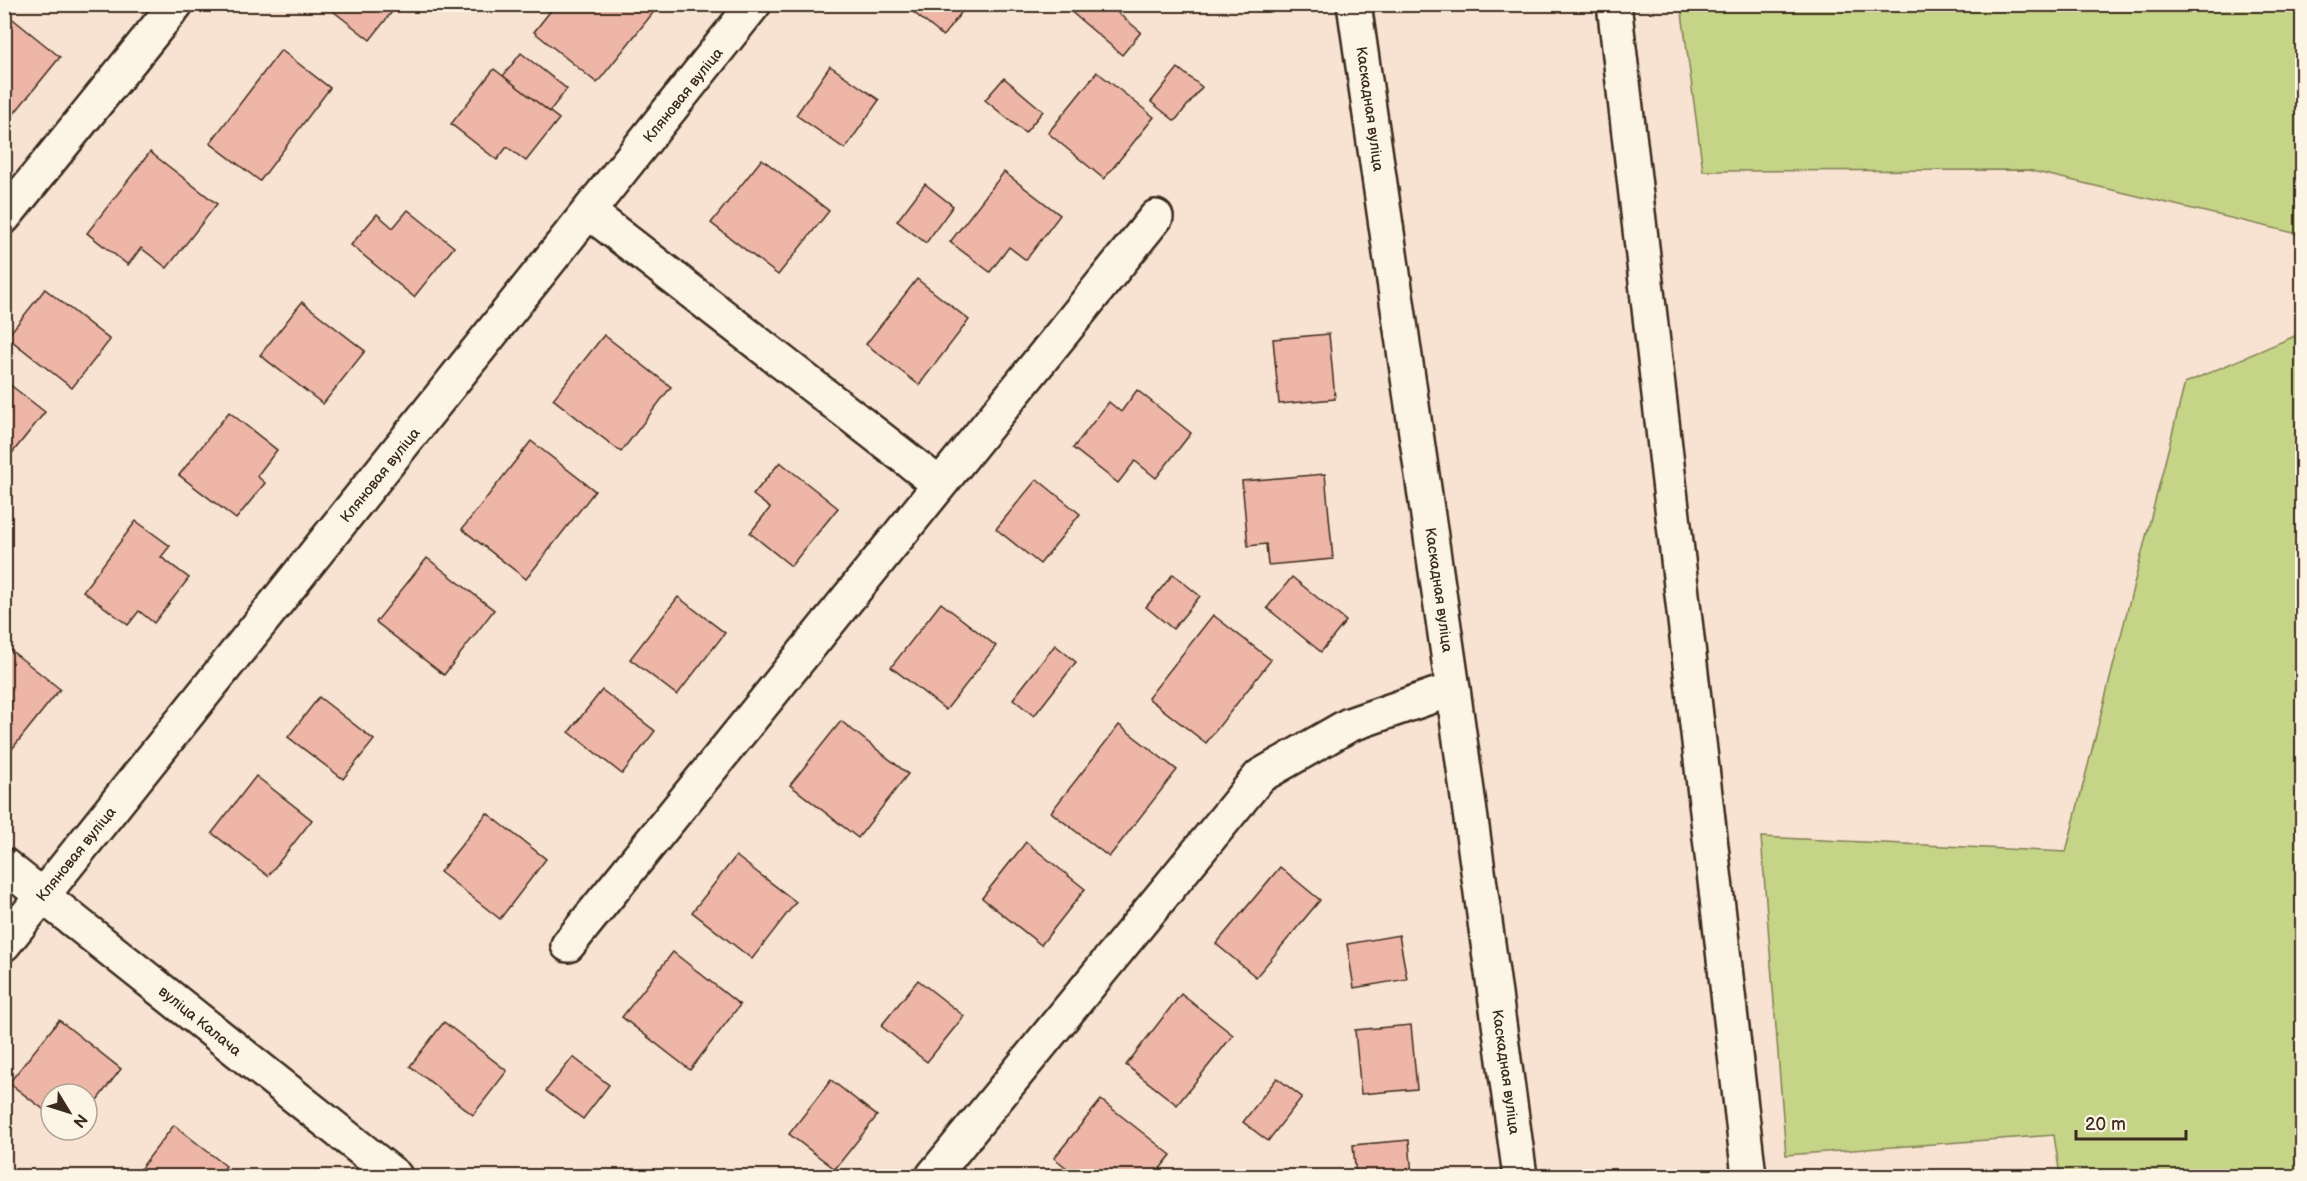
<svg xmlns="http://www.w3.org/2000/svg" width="2307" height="1181" font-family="'Balsamiq Sans',sans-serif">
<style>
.green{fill:#c6d488;stroke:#807f53;stroke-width:1.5}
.building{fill:#eeb6a6;stroke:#3b2a1e;stroke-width:1.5}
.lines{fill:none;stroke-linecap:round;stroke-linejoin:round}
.minor-casing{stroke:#3b2a1e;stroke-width:38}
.minor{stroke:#fcf5e5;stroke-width:33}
.labels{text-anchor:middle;stroke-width:6;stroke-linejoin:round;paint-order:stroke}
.street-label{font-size:15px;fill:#3b2a1e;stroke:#fcf5e5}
</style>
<rect width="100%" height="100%" fill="#f8e2d2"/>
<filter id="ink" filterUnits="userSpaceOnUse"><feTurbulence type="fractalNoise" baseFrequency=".0167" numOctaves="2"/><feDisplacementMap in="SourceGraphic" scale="12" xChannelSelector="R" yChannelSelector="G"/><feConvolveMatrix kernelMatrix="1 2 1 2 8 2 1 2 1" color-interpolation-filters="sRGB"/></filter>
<g filter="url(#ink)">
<g class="green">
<polygon points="1681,5 2302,5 2302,235 2028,170 1703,171"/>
<polygon points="2302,333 2302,1176 2060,1176 2054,1135 1786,1155 1761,837 2066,852 2185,383"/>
</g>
<g class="building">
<polygon points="324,4 398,4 370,40"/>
<polygon points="556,4 660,4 597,83 534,32"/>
<polygon points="903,4 968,4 943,36"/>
<polygon points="1062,4 1107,4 1141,32 1122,55"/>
<polygon points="4,12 60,57 4,126"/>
<polygon points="281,50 330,88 260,181 210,143"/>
<polygon points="521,53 567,89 549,112 503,76"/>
<polygon points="830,66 879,100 845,149 796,115"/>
<polygon points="1178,68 1202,87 1175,121 1151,102"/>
<polygon points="494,69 559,119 526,161 507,147 497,160 451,124"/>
<polygon points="1097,72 1154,117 1104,179 1048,133"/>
<polygon points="1004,78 1043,111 1025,133 985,100"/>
<polygon points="150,152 217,204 167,268 141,248 128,265 87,233"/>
<polygon points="762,159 829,211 778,275 711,223"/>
<polygon points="1004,172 1060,215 1026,260 1009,247 990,272 950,242"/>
<polygon points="925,184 953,206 926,243 897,221"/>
<polygon points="408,210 454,247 414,297 351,245 377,214 393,228"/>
<polygon points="917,279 969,320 919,385 866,344"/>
<polygon points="45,289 110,340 72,388 7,337"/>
<polygon points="302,302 365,351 323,404 260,355"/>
<polygon points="1329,334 1335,399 1279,404 1273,339"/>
<polygon points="604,335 671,387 621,452 553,399"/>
<polygon points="4,380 45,412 4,463"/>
<polygon points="1137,390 1191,433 1156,478 1135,461 1118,483 1073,448 1109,402 1121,412"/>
<polygon points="229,412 277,450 257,476 265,483 236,519 179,475"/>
<polygon points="531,441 595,491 526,579 462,529"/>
<polygon points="780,462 838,508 791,566 750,533 770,508 753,495"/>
<polygon points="1325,474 1333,559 1268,565 1266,544 1248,546 1242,481"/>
<polygon points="1037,479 1080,514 1040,564 996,529"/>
<polygon points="136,521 170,546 161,557 189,578 154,623 139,611 128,625 83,591"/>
<polygon points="427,558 494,610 444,675 376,622"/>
<polygon points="1173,574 1200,596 1173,629 1146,607"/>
<polygon points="1292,577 1346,621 1321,652 1267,608"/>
<polygon points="678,597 725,633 677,695 630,659"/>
<polygon points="941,603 996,646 946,710 891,667"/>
<polygon points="1213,615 1271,660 1206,743 1148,698"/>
<polygon points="4,645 60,689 12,749 4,744"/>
<polygon points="1055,645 1076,662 1034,716 1013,699"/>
<polygon points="602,690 655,731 622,774 569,732"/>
<polygon points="319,697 374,740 343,779 288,737"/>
<polygon points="841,721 908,774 858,838 790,785"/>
<polygon points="1119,725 1177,770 1109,857 1051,812"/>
<polygon points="256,776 312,820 268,876 212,833"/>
<polygon points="487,813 546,859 500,919 440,872"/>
<polygon points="1026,842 1085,889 1041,945 982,898"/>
<polygon points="736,856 796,902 752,959 692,912"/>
<polygon points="1280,867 1320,900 1256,977 1216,944"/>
<polygon points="1399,935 1407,979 1354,988 1347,944"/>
<polygon points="673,952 740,1005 690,1070 622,1017"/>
<polygon points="918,980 964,1016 927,1062 881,1026"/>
<polygon points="1181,994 1233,1035 1177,1105 1126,1065"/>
<polygon points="59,1020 121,1069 87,1113 87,1094 51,1094 51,1115 9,1083"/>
<polygon points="444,1022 507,1071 473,1115 410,1066"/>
<polygon points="1411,1025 1417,1089 1361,1094 1355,1030"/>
<polygon points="573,1057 609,1085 583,1119 546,1091"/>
<polygon points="1277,1078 1302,1097 1268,1141 1243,1122"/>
<polygon points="831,1080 877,1116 835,1169 789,1134"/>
<polygon points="1101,1100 1171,1155 1154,1176 1077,1176 1054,1158"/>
<polygon points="174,1125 226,1166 218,1176 135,1176"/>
<polygon points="1409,1140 1412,1176 1356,1176 1353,1145"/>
</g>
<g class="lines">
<defs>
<g id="minor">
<polyline points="1354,4 1453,689 1520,1176"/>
<polyline points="1614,4 1749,1176"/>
<polyline points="589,212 939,484"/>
<polyline points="4,217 176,4"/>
<polyline points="4,865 395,1176"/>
<polyline points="4,944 754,4"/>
<polyline points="568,945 1156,217"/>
<polyline points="933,1176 1260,776 1349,725 1453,689"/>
</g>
</defs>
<use href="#minor" class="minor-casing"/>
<use href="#minor" class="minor"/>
</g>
</g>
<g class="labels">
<g class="street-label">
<text transform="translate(683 95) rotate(-51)" y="5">Кляновая вуліца</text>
<text transform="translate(1370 109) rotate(82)" y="5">Каскадная вуліца</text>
<text transform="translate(380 475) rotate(-51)" y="5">Кляновая вуліца</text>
<text transform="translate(1439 590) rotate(82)" y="5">Каскадная вуліца</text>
<text transform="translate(76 854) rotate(-51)" y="5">Кляновая вуліца</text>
<text transform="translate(200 1021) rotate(39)" y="5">вуліца Калача</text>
<text transform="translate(1506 1072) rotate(82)" y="5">Каскадная вуліца</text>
</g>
</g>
<rect width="2307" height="1181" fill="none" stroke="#fcf5e5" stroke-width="24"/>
<rect x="12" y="12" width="2283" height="1157" fill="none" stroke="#3b2a1e" stroke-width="2" filter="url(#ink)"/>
<g transform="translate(69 1112) rotate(128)"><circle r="28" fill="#fcf5e5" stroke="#afa495" stroke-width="1.5"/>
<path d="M0-4.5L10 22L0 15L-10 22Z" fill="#3b2a1e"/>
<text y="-9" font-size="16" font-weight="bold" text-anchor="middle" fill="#3b2a1e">N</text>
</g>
<path d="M2076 1130v9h110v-9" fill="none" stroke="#3b2a1e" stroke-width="3"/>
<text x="2085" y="1130" font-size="18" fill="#3b2a1e" stroke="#fcf5e5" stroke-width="4.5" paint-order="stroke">20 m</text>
</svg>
